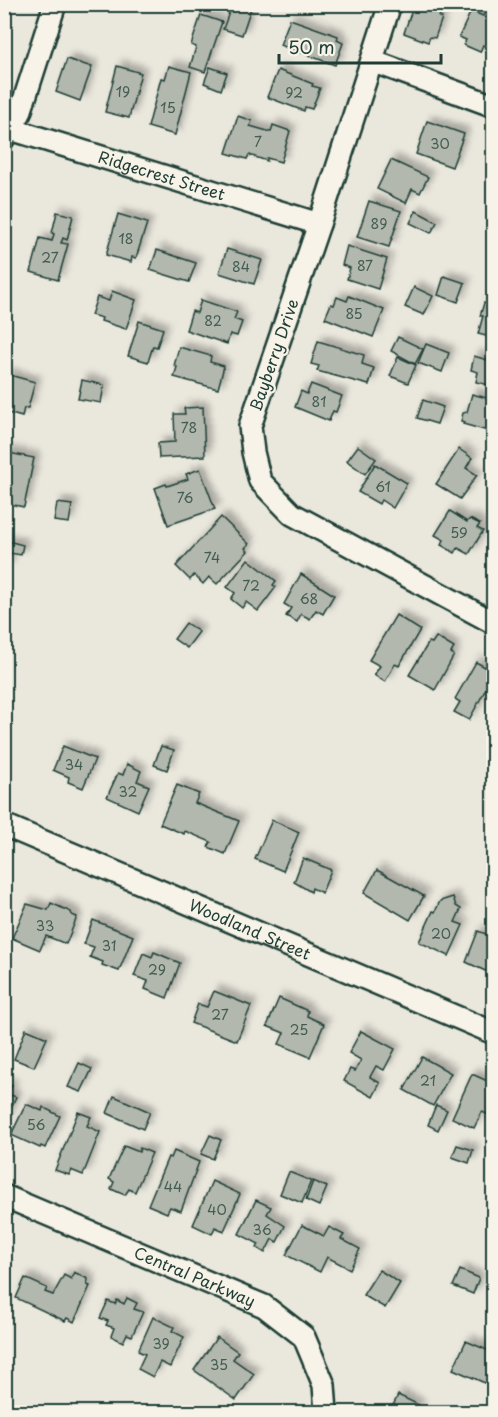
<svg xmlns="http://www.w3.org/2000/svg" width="498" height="1417" font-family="'Playpen Sans',sans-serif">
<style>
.building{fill:#b2b8ae;stroke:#1f3d34;stroke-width:1.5;filter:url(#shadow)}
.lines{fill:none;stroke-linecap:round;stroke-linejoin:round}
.street-casing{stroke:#1f3d34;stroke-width:26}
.street{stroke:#f7f3e8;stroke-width:21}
.labels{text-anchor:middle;stroke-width:4.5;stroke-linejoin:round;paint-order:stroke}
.number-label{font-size:14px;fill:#445c52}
.street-label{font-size:16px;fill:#1f3d34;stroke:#f7f3e8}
</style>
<defs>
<filter id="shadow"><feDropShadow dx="5.5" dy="-5.5" stdDeviation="3" flood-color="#0004"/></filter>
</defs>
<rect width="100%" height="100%" fill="#eae8dd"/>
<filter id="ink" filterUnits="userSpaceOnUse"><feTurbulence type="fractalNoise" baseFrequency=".0167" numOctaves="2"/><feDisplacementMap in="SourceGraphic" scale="12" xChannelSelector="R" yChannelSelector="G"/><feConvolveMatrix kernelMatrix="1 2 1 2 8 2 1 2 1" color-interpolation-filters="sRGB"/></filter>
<g filter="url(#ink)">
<g class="building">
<polygon points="232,4 252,5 242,35 223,29"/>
<polygon points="414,4 444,4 439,17 442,18 435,38 430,37 428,42 404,33"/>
<polygon points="471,11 483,16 485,12 494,16 494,37 489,47 483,45 480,52 464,45 466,40 459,37"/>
<polygon points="201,15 222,22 205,72 190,67 196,47 191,45"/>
<polygon points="290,19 338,36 337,40 343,43 335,65 280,45"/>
<polygon points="67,59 92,67 80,101 56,92"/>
<polygon points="117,66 141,73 129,118 105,112"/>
<polygon points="169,66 191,72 175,135 148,127 161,78 165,79"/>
<polygon points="210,67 227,73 221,90 204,83"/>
<polygon points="278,70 313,84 312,86 320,88 312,109 305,107 304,111 267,97"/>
<polygon points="238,116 252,121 250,126 271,132 273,125 290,131 281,162 267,158 267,161 249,155 247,159 226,153"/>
<polygon points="427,121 464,134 452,167 416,154"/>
<polygon points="391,160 428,177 420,193 412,189 406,203 377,189"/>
<polygon points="369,201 401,211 389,247 357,237"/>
<polygon points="416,211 437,222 431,233 410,223"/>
<polygon points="57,212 73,216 67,240 63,238 61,243 68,244 58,280 31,272 40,238 52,241 54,234 52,233"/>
<polygon points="118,214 147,223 136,258 132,257 131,262 106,255"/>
<polygon points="347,246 387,259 378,289 347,279 350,268 342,265"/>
<polygon points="227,249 262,260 254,284 219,273"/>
<polygon points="157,250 196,263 189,282 150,270"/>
<polygon points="444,276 465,283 458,302 438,295"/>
<polygon points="414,287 433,296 424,315 405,307"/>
<polygon points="112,291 136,300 126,329 101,321 102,318 91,315 97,297 109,301"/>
<polygon points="349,296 384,310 373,337 325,318 331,304 334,305 337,297 347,301"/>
<polygon points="201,300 237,312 234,319 242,322 237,336 230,334 227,344 186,330 192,311 197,313"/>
<polygon points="484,303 494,306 494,338 478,334 483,316 480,316"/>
<polygon points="139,321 163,329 157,347 153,346 148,362 128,356"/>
<polygon points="398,337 423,349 415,364 391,351"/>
<polygon points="318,341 364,355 362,364 374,368 369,385 317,371 319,366 311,364"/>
<polygon points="426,344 449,353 442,372 418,363"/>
<polygon points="179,347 211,356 210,362 224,366 218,389 174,377 177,367 174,366"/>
<polygon points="474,356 494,362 494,386 476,382 478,372 471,370"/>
<polygon points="398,357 416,365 408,383 390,376"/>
<polygon points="6,374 35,382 28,408 24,408 22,417 4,412"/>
<polygon points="82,380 104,385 101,403 78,399"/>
<polygon points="311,384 342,396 336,412 333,411 329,421 295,407 301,391 307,394"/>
<polygon points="472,394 494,400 494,410 488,431 463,424 464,422 461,421 463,413 467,412"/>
<polygon points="423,400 443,407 437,424 417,418"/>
<polygon points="203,407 205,456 159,458 158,443 175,442 174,414 185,414 184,408"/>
<polygon points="358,446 376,459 365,474 347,461"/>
<polygon points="459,449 472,458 466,468 477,475 460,499 436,484"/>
<polygon points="4,452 34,458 24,507 4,503"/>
<polygon points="375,464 407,483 393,508 381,500 379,504 358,492"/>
<polygon points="200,469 215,509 168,525 155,488 166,484 167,486 188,479 186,474"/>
<polygon points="494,500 494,518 492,519 487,502"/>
<polygon points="57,503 72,505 69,523 54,521"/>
<polygon points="450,511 467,522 470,519 480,524 477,528 483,531 469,554 458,548 455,553 441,545 444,540 435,535"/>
<polygon points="221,517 249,544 245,548 248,551 217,584 209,577 203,584 194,575 190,580 176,566"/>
<polygon points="4,540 23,545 21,555 10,553 7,568 4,567"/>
<polygon points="248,559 276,581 273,585 276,587 258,611 246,602 242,608 231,599 235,593 227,587"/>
<polygon points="301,574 334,595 323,614 316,610 310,619 301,614 297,622 286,616 291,608 284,604"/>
<polygon points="396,615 420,630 399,666 395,664 385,682 374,675 380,666 369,660"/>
<polygon points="186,623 199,632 187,648 174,639"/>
<polygon points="436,637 454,648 451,653 454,655 435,690 409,675 429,642 432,643"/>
<polygon points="476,662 494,672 494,687 488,685 469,720 454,712 460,702 455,699"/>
<polygon points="63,746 95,759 83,788 68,782 69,777 53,770"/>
<polygon points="161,746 174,750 167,770 154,765"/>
<polygon points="127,764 141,771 137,781 149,786 138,811 107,797 118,773 123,775"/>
<polygon points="177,785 199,794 195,803 239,821 225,854 208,847 211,842 185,831 184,834 160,824"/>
<polygon points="272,820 299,832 283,871 255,859"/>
<polygon points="303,858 331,870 322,893 312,888 311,892 294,882"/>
<polygon points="377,870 424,896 410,920 364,893"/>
<polygon points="453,897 456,906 461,909 455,922 463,925 449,956 419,942 433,911 435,912 440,901"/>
<polygon points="51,903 71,912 72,915 77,917 66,944 46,936 40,950 12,938 27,904 48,910"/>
<polygon points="93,920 133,936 119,971 102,965 103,962 90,957 94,947 84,944"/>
<polygon points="493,924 494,924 494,975 466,962 478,931 489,935"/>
<polygon points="154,952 180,963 167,998 145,989 148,981 134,976 143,953 152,957"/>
<polygon points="214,991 251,1006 237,1041 191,1023 198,1004 207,1007"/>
<polygon points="279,998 308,1011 307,1016 324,1024 310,1057 279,1044 284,1033 267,1026"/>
<polygon points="26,1029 47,1038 34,1067 14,1059"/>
<polygon points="361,1031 395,1049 384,1070 376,1066 370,1077 380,1083 373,1097 344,1081 350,1069 355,1071 361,1060 349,1053"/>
<polygon points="422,1057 451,1073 433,1106 404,1090"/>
<polygon points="79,1063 92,1069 81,1092 68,1087"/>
<polygon points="472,1074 494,1084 494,1112 492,1116 482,1112 474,1128 452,1118"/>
<polygon points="4,1083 12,1086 8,1094 16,1097 4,1124"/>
<polygon points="114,1096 150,1112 143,1129 107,1113"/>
<polygon points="26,1104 42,1111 43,1107 60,1116 45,1148 41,1146 40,1148 11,1135"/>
<polygon points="436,1105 447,1110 438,1130 428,1125"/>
<polygon points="78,1112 91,1117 87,1126 100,1132 83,1175 71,1170 69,1175 55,1170"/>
<polygon points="210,1135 221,1140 213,1159 201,1154"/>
<polygon points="457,1145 473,1150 469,1163 452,1157"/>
<polygon points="124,1146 139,1152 140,1148 152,1153 135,1192 129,1189 125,1195 111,1189 114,1182 109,1179"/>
<polygon points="174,1151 199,1162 181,1211 170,1207 167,1213 148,1205 168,1157 171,1158"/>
<polygon points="289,1172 311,1181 302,1203 280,1194"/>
<polygon points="212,1181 240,1194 224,1231 215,1227 212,1234 193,1225"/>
<polygon points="313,1181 327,1187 319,1206 306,1200"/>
<polygon points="256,1200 271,1207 267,1214 285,1226 277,1242 272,1239 265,1253 257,1248 259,1244 239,1234"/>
<polygon points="302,1225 324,1236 329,1227 344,1235 341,1239 360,1249 350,1269 327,1257 320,1272 286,1255"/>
<polygon points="379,1270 400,1283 385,1308 363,1295"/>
<polygon points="460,1270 479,1278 473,1294 453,1286"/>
<polygon points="74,1272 88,1279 87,1285 90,1286 74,1322 67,1318 65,1321 16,1298 25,1278 47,1288 45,1292 53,1295 64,1275 71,1279"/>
<polygon points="127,1298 137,1303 134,1309 143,1312 132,1336 127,1334 123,1342 111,1336 114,1328 106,1325 108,1321 100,1318 108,1301 115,1304 117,1300 124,1304"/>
<polygon points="153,1317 174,1327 172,1331 184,1337 170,1367 160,1362 153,1377 138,1369 145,1354 138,1351"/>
<polygon points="217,1337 238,1352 233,1359 254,1374 236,1400 194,1370"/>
<polygon points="466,1341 494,1353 494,1387 453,1369"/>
<polygon points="398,1395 419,1405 415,1412 390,1412"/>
</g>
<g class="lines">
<defs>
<g id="street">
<polyline points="390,4 319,224 250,426 253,452 260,481 292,514 494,623"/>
<polyline points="372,61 494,106"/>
<path id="s1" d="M4,127L319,224"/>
<polyline points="4,138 20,113 55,4"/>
<path id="s2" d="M4,825L494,1033"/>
<path id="s3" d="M4,1196L264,1306L304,1337L324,1385L326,1412"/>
</g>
</defs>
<use href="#street" class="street-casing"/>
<use href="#street" class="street"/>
</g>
</g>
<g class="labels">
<g class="number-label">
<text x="123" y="97">19</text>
<text x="294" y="98">92</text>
<text x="168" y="113">15</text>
<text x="258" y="147">7</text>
<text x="440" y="149">30</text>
<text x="379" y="229">89</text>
<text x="126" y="244">18</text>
<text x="50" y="263">27</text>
<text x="365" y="271">87</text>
<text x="241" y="272">84</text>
<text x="354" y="319">85</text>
<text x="213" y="326">82</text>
<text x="319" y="407">81</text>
<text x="189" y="433">78</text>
<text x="383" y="492">61</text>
<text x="185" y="503">76</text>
<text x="459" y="538">59</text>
<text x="212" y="563">74</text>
<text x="251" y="591">72</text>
<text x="309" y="604">68</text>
<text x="74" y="770">34</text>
<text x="128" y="797">32</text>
<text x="45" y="931">33</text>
<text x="441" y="939">20</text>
<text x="109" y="951">31</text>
<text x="157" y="975">29</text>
<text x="220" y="1020">27</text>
<text x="299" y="1035">25</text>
<text x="428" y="1086">21</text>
<text x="36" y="1130">56</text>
<text x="173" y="1192">44</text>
<text x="217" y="1215">40</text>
<text x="262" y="1235">36</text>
<text x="161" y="1349">39</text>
<text x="219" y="1370">35</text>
</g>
<g class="street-label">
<text dy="6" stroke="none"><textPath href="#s1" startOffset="165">Ridgecrest Street</textPath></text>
<text transform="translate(274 355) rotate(-71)" y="6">Bayberry Drive</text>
<text dy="6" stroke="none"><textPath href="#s2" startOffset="267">Woodland Street</textPath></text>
<text dy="6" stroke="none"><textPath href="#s3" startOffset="207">Central Parkway</textPath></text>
</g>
</g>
<rect width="498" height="1417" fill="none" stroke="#f7f3e8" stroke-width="24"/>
<rect x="12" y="12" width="474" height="1393" fill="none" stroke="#1f3d34" stroke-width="2" filter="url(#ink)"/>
<path d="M279 54v9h162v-9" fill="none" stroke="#1f3d34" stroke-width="3"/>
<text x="288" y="54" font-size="18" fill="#1f3d34" stroke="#f7f3e8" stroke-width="4.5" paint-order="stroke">50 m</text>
</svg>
